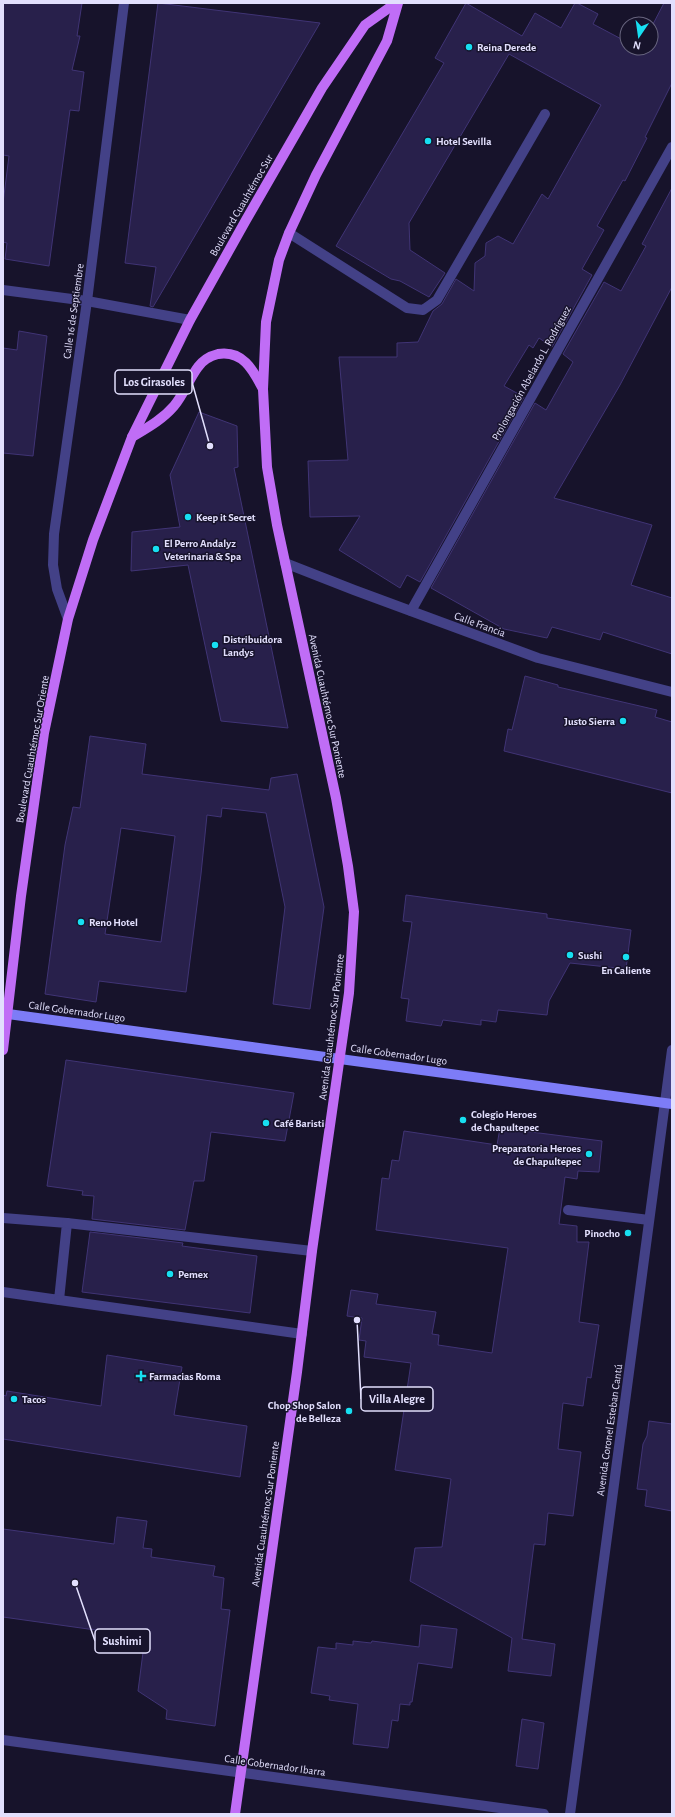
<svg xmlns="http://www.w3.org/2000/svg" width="675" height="1817" font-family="'Alegreya Sans',sans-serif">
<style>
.building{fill:#28204b;stroke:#403475;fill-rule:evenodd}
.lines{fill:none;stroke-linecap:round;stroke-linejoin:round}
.lane{stroke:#434187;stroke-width:10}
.street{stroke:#434187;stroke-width:10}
.secondary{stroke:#7d7cf7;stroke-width:10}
.primary{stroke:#c06df6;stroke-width:10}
.poi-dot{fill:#17dff1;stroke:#17132b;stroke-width:1.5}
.labels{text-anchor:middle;stroke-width:3;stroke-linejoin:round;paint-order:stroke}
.poi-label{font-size:11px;font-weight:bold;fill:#e2dffd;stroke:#17132b;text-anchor:start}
.street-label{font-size:11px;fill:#e2dffd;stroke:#17132b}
.leader{fill:none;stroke:#e2dffd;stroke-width:1.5}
.callout-dot{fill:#e2dffd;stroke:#17132b;stroke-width:1.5}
.callout{fill:#17132b;stroke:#e2dffd;stroke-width:1.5}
.callout-label{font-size:12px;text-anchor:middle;font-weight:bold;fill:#e2dffd}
</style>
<rect width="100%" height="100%" fill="#17132b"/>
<g class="building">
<polygon points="3,3 82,3 77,36 80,36 72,70 84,72 79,111 70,110 49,266 5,259 7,243 3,242 3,203 9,156 3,155"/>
<polygon points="158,3 320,23 153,307 150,306 156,267 125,263"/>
<polygon points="466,3 522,36 535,13 561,28 575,3 577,3 598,14 593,24 627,42 627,48 639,49 651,48 651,28 664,3 672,3 672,83 645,137 647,138 625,181 623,180 597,226 604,230 582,269 592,275 552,347 539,338 533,348 529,345 504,386 524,397 420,582 407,575 400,588 339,550 360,516 310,517 308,461 348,460 339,357 397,357 397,343 418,342 433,311 442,304 456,279 474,291 475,263 485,256 486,243 498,236 513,244 542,194 548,199 601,105 509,54 409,223 410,250 445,273 429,297 400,281 391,279 336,246 444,63 435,58"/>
<polygon points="672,188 672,287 620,385 554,498 652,525 631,585 672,598 672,654 603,632 600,640 552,627 547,638 504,629 431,588 535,403 546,410 573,362 563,354 604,282 621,291 646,246 642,244"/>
<polygon points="19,331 47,336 33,456 3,453 3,348 17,350"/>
<polygon points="199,412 237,426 238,467 234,468 288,728 221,721 188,565 131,571 132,532 180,527 170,475"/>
<polygon points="525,676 558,685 558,687 657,710 655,717 672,722 672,793 504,751 508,729 512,730"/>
<path d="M90,736L146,744L142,774L269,790L271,778L297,774L324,907L310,1009L273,1004L285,907L266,813L222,808L221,817L207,815L201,874L186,992L99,981L96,1002L45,994L65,845L73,807L80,808ZM121,828L175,836L161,942L105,934Z"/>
<polygon points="406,895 547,914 547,918 631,930 626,969 570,963 549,1001 547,1015 498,1010 496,1022 481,1020 481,1025 443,1020 441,1026 406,1021 409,999 401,998 412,922 403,921"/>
<polygon points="66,1060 294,1093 285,1141 211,1132 204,1181 194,1181 185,1230 92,1219 94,1196 82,1195 83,1191 47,1186"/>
<polygon points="500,1128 602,1141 599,1172 578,1171 577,1179 565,1177 559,1224 577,1226 577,1242 589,1242 579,1322 599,1325 591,1378 587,1377 583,1406 563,1403 558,1449 581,1452 573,1516 548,1513 545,1545 534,1544 522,1639 555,1644 551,1676 508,1671 512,1638 410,1581 415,1548 442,1547 451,1479 395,1470 411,1363 364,1357 366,1341 359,1340 362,1318 347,1316 351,1290 378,1294 376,1304 436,1312 432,1334 439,1335 438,1345 492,1353 508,1248 376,1230 382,1178 389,1179 392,1160 399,1161 404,1131 497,1145"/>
<polygon points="90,1232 183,1243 182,1246 257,1256 250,1313 82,1292"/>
<polygon points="107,1355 182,1367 174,1415 247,1426 240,1477 3,1439 3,1395 6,1396 7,1391 101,1406"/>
<polygon points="649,1421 672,1424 672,1511 645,1506 647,1490 637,1489 643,1444 647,1436"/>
<polygon points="117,1517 147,1521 143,1548 152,1549 151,1557 215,1566 213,1576 224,1578 221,1609 230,1610 215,1726 166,1719 167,1710 138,1691 145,1637 3,1617 3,1529 114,1544"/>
<polygon points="421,1625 457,1629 452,1668 418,1663 412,1702 410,1702 410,1705 400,1704 398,1721 392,1720 388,1748 353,1744 358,1704 329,1700 330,1696 311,1693 318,1647 336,1649 336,1643 353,1645 353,1641 371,1643 372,1641 419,1647"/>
<polygon points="522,1719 544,1723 538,1769 516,1766"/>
</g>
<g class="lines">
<g class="lane">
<polyline points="289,233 407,308 423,310 437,300 545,114"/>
<polyline points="568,1210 649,1220"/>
<polyline points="3,1218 67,1223 59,1300 3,1292"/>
<polyline points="67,1223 312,1251"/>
<polyline points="59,1300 302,1334"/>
</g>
<g class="street">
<polyline points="3,290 87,301 190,320"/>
<polyline points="285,563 354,590 538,658 672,692"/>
<polyline points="411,611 672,147"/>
<polyline points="68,619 57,589 53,565 54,534 87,301 124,3"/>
<polyline points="3,1740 544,1814"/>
<polyline points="570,1814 672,1050"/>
</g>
<polyline class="secondary" points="8,1014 672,1104"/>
<g class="primary">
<path d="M132,437C147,428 162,420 174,406C184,394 189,379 198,367C203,360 210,356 218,354C243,350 253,370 263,389"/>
<polyline points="3,1050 21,896 44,733 68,619 93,540 132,437 190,320 246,220 322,88 365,25 396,3"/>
<polyline points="235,1814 297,1372 312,1251 349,993 354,912 348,866 336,798 277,525 267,467 263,389 266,322 279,260 289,233 316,175 387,41 398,3"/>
</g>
</g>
<g class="poi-dot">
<circle cx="469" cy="47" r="4"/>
<circle cx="428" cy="141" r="4"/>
<circle cx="188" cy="517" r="4"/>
<circle cx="156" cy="549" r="4"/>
<circle cx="215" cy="645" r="4"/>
<circle cx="623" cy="721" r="4"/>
<circle cx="81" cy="922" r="4"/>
<circle cx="570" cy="955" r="4"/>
<circle cx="626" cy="957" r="4"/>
<circle cx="463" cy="1120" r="4"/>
<circle cx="266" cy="1123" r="4"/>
<circle cx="589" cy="1154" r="4"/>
<circle cx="628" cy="1233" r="4"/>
<circle cx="170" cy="1274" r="4"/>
<path d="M139 1370h4v4h4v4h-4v4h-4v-4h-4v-4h4z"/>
<circle cx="14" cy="1399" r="4"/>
<circle cx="349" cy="1411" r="4"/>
</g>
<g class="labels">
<g class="poi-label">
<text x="477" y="51">Reina Derede</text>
<text x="436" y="145">Hotel Sevilla</text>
<text x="196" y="521">Keep it Secret</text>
<text x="164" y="547">El Perro Andalyz<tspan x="164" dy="13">Veterinaria &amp; Spa</tspan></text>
<text x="223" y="643">Distribuidora<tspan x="223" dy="13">Landys</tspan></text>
<text x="615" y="725" text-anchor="end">Justo Sierra</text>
<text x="89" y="926">Reno Hotel</text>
<text x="578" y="959">Sushi</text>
<text x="626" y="974" text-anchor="middle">En Caliente</text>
<text x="471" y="1118">Colegio Heroes<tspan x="471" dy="13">de Chapultepec</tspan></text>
<text x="274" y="1127">Café Baristi</text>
<text x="581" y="1152" text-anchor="end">Preparatoria Heroes<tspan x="581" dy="13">de Chapultepec</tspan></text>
<text x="620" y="1237" text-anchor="end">Pinocho</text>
<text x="178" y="1278">Pemex</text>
<text x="149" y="1380">Farmacias Roma</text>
<text x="22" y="1403">Tacos</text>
<text x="341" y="1409" text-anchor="end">Chop Shop Salon<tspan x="341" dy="13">de Belleza</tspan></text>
</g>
<g class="street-label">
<text transform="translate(241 205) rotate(-60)" y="4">Boulevard Cuauhtémoc Sur</text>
<text transform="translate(73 311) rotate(-82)" y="4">Calle 16 de Septiembre</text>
<text transform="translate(531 373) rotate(-61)" y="4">Prolongación Abelardo L. Rodríguez</text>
<text transform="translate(480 624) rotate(20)" y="4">Calle Francia</text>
<text transform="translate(328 706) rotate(78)" y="4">Avenida Cuauhtémoc Sur Poniente</text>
<text transform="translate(32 749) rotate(-80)" y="4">Boulevard Cuauhtémoc Sur Oriente</text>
<text transform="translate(77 1011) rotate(8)" y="4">Calle Gobernador Lugo</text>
<text transform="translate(331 1027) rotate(-83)" y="4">Avenida Cuauhtémoc Sur Poniente</text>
<text transform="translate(399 1054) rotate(8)" y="4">Calle Gobernador Lugo</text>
<text transform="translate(609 1430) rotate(-82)" y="4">Avenida Coronel Esteban Cantú</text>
<text transform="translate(265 1514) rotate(-82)" y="4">Avenida Cuauhtémoc Sur Poniente</text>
<text transform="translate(275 1765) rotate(8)" y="4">Calle Gobernador Ibarra</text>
</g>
</g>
<path class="leader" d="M210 446L192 382M357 1320L361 1399M75 1583L95 1641"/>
<g class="callout-dot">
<circle cx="210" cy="446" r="4"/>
<circle cx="357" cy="1320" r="4"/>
<circle cx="75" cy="1583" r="4"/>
</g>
<g class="callout">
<rect x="115" y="370" width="77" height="24" rx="4"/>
<rect x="361" y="1387" width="72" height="24" rx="4"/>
<rect x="95" y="1629" width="55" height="24" rx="4"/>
</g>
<g class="callout-label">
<text x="154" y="386">Los Girasoles</text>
<text x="397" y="1403">Villa Alegre</text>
<text x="122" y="1645">Sushimi</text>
</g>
<rect width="675" height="1817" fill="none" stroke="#e2dffd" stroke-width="8"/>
<g transform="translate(639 36) rotate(193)"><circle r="19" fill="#17132b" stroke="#68657f"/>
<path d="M0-3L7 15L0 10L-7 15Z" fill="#17dff1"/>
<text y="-6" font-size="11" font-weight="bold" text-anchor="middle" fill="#e2dffd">N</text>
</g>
</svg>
